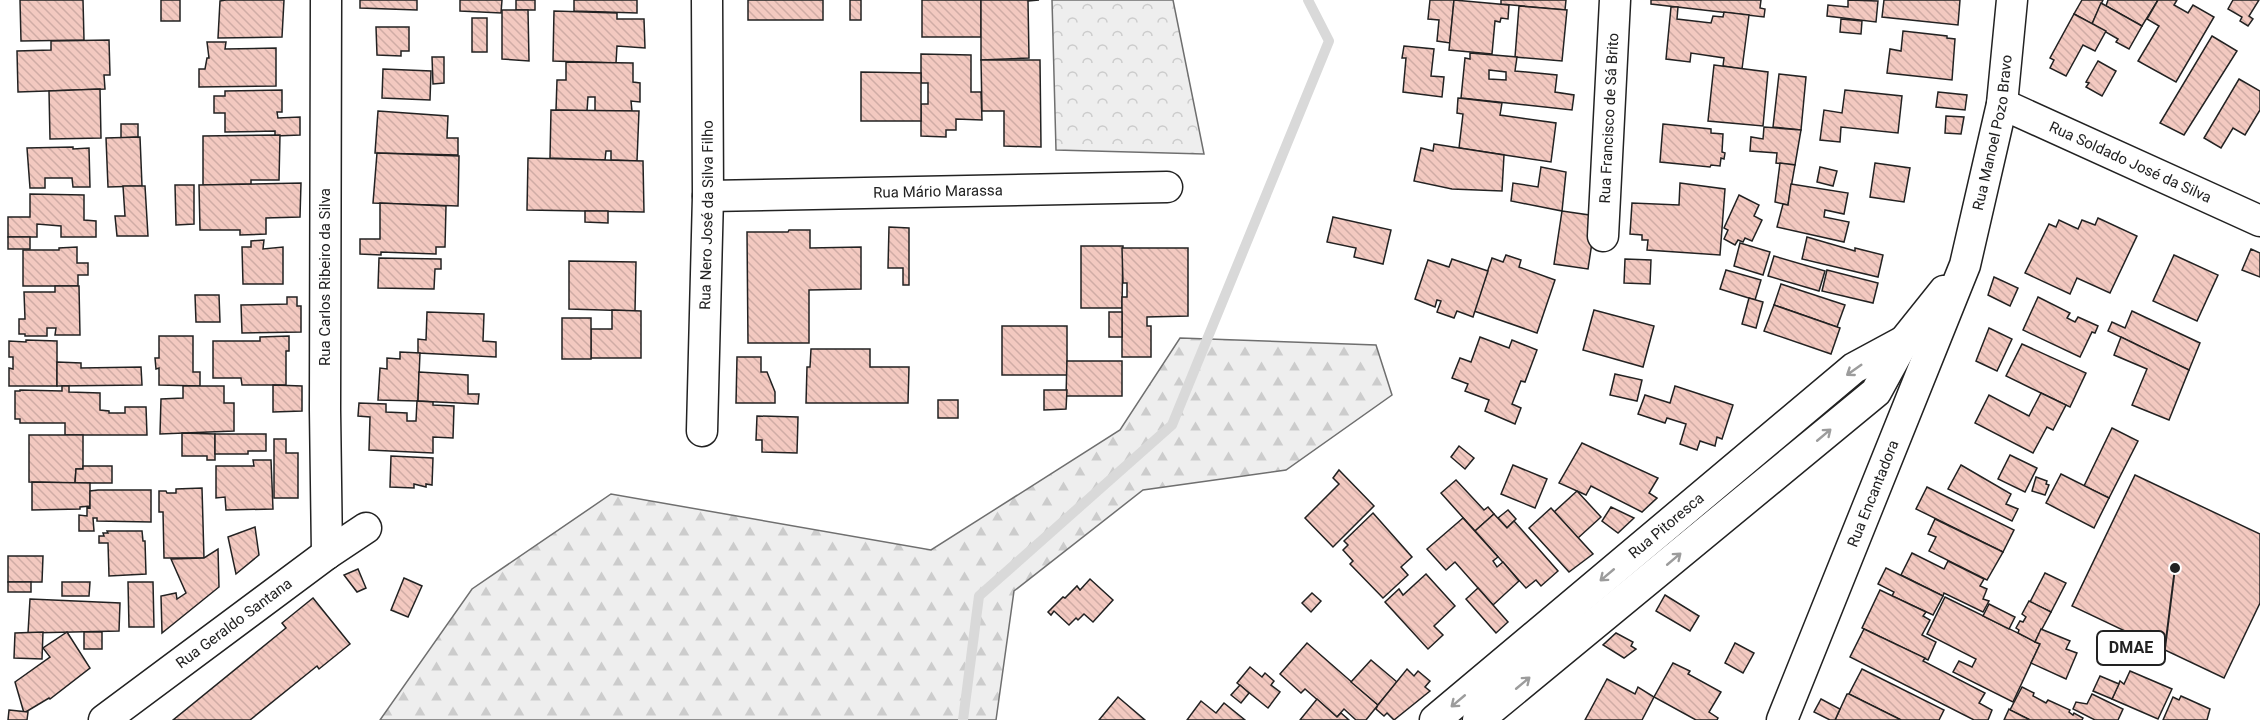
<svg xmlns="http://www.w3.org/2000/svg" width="2260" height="720" font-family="Roboto,sans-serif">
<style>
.forest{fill:url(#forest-firs);stroke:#6f6f6f;stroke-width:1.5}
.park{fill:url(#park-crowns);stroke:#6f6f6f;stroke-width:1.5}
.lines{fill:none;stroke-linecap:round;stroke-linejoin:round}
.stream{stroke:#d9d9d9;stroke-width:10}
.building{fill:url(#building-back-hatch);stroke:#222;stroke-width:1.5;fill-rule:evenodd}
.street-casing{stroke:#222;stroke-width:33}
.street{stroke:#fff;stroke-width:30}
.oneway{stroke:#9c9c9c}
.labels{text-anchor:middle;stroke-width:4.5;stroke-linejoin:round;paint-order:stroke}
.street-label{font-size:15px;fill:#222;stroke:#fff}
.leader{fill:none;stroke:#222;stroke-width:2}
.callout-dot{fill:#222;stroke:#fff;stroke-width:2}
.callout{fill:#fff;stroke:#222;stroke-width:2}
.callout-label{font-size:16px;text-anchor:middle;font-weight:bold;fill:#222}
</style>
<defs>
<pattern id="forest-firs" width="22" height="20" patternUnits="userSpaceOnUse" patternTransform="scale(1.5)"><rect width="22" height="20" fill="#eee"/><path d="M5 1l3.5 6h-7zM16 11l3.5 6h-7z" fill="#ccc"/></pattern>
<pattern id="park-crowns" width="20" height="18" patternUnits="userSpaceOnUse" patternTransform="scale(1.5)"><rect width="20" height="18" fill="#eee"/><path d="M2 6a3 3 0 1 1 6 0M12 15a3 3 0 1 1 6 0" fill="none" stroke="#ccc"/></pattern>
<pattern id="building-back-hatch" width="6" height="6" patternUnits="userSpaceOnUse" patternTransform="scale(1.5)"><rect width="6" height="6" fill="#f3c9c0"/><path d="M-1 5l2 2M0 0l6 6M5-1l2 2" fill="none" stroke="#d0aca5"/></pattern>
</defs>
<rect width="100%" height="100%" fill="#fff"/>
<polygon class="forest" points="1180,338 1376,345 1392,395 1286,470 1143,490 1014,591 996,720 380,720 472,589 611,494 931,550 1120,430"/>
<polygon class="park" points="1052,0 1173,0 1204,154 1056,150"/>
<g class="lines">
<polyline class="stream" points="963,720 979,596 1172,425 1329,41 1308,0"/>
</g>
<g class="building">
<polygon points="20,0 83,0 84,40 21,41"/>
<rect x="161" y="0" width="19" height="21"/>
<polygon points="226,0 284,0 282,37 218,38 220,1"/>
<polygon points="360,0 417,0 417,10 360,8"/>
<polygon points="460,0 502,0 501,13 460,11"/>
<rect x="516" y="0" width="19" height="10"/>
<polygon points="574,0 637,0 637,13 574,11"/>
<rect x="748" y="0" width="75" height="20"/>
<rect x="850" y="0" width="11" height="20"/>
<rect x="922" y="0" width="59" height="37"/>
<polygon points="981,0 1039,0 1028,1 1029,58 981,60"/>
<polygon points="1430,0 1454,0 1450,43 1437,41 1439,20 1428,19"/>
<polygon points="1454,0 1509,5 1508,19 1501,18 1500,22 1495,21 1492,54 1449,50"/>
<polygon points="1501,0 1566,0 1565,10 1501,4"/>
<polygon points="1651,0 1761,0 1760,8 1765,9 1764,17 1651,4"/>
<polygon points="1848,0 1878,1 1876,22 1827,16 1828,5 1848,7"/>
<polygon points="1884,0 1960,0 1958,25 1882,17"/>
<polygon points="2082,0 2103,0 2092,24 2074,14"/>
<polygon points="2108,0 2158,0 2142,26 2106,6"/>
<polygon points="2158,0 2177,0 2174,5 2188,13 2193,5 2214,17 2176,82 2138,61 2159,26 2147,19"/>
<polygon points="2233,0 2259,0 2249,16 2253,19 2248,26 2240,21 2242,17 2228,9"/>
<polygon points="2101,3 2142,26 2129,49 2116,42 2118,39 2092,24"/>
<polygon points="1519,6 1567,10 1562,61 1515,57"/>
<polygon points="1671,7 1678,7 1677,19 1711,23 1713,16 1723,17 1724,12 1749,15 1742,69 1723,66 1724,58 1691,53 1690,62 1666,59"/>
<polygon points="502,10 528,10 529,61 502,59"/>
<polygon points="554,11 617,13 617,19 644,19 645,48 617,46 616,63 553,61"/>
<polygon points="2074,14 2106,31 2095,51 2083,45 2066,76 2050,68 2054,60 2050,58"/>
<rect x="472" y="18" width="15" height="34"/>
<polygon points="1841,19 1862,21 1861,34 1840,32"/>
<polygon points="376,27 409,27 409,51 401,51 401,56 377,55"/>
<polygon points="1903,31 1947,36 1947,38 1955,39 1952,80 1887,73 1890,49 1901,51"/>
<polygon points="2212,36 2237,51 2184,135 2160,123"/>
<polygon points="109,40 110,75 104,75 105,89 18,92 17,51 51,50 51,41"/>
<polygon points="207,42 226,42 225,49 276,48 276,86 199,87 199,69 205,69 207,58 209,58"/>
<polygon points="1404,46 1434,49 1431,76 1444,77 1442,97 1403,92 1406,58 1402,58"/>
<path d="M1470,53L1517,57L1515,71L1557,75L1555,92L1574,95L1572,110L1461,98L1465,58L1470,59ZM1489,70L1506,72V80L1489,79Z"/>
<polygon points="921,54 971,55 971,92 981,92 982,120 956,119 956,130 946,130 946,137 921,136 921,104 928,104 928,83 921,83"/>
<polygon points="432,57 444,57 444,83 433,84"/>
<polygon points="981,60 1040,60 1041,147 1004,146 1004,111 982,111"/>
<polygon points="2098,61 2116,71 2102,96 2086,87 2089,83 2086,82"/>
<polygon points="566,62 633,63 633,82 640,83 640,102 631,101 632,111 595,111 595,97 588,97 587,111 556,110 557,80 566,80"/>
<polygon points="1714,65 1768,72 1763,126 1708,121"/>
<polygon points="383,69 431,71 430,100 382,98"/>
<polygon points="861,72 921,73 921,121 861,121"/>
<polygon points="1779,74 1806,77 1801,130 1773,127"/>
<polygon points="2239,79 2260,91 2260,110 2245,135 2233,128 2221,148 2204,138"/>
<polygon points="100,89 101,138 50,139 49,91"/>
<polygon points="282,90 282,112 277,112 278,118 300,117 300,135 275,136 275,131 225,132 225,113 214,113 214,96 225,96 225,91"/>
<polygon points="1845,90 1902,96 1898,133 1841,127 1840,142 1820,140 1824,110 1842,113"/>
<polygon points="1938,92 1967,95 1965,110 1936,107"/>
<polygon points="1458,98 1502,103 1500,115 1556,123 1551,162 1459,148 1463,114 1457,113"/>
<polygon points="551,110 639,111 637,161 611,160 611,151 606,151 605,160 550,158"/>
<polygon points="378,111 448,116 447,138 458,138 458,155 375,153"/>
<polygon points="1946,116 1964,117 1961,134 1945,133"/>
<polygon points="121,124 138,124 138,137 121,138"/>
<polygon points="1663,124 1711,129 1711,133 1723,134 1722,152 1725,153 1724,159 1721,158 1720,166 1711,165 1710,167 1660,162"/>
<polygon points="1764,127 1801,130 1795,165 1776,163 1777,153 1750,151 1751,137 1763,139"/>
<polygon points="280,135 279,180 251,180 251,184 203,185 203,136"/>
<polygon points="140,137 142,186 108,187 106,138"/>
<polygon points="1434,144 1504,155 1502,191 1452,189 1414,181 1421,148 1433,151"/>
<polygon points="73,147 73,149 89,148 90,187 73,187 72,178 45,178 45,188 30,188 27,148"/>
<polygon points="377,153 459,156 458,206 373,203"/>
<polygon points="528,158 643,161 644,212 527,210"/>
<polygon points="1780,163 1795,165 1788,205 1775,202"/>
<polygon points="1875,163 1910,168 1904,202 1870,197"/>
<polygon points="1541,167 1566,172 1562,211 1511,201 1513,183 1538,187"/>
<polygon points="1820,167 1837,171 1833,186 1817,182"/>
<polygon points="301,183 300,217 266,218 266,234 240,235 240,230 200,230 199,185"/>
<polygon points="1680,183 1725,189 1720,255 1647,250 1648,240 1642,240 1642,235 1630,234 1632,203 1679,205"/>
<polygon points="1791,184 1848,193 1844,214 1825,210 1824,217 1849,222 1844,242 1777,227 1783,204 1788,205"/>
<polygon points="175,185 194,185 194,224 176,225"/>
<polygon points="123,186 145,186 148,236 117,236 115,216 125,216"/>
<polygon points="30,194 84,195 84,220 96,221 96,237 61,237 61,226 37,224 37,237 8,237 8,217 30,217"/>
<polygon points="1739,195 1759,205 1754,216 1762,220 1752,241 1745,238 1743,242 1738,240 1735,245 1724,239 1728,230 1724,228"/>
<polygon points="380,203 446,206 445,247 436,247 436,254 381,252 381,255 360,254 360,239 380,239"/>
<polygon points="585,211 608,211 608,223 585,222"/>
<polygon points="1562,211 1596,216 1588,269 1554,264"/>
<polygon points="1333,217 1391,230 1383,264 1354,257 1356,248 1327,242"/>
<polygon points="2098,218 2137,236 2110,293 2077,278 2070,294 2025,273 2049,224 2056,227 2059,220 2078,229 2082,220 2095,225"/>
<polygon points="889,227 909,228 909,285 903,285 903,268 888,268"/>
<polygon points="789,230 810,230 810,248 861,247 861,289 809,290 809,343 748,343 747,232 788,232"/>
<rect x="8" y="237" width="22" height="12"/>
<polygon points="1807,237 1855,251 1855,248 1883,255 1878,277 1802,259"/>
<polygon points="264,240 263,249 283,247 283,284 243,284 242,247 251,247 251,241"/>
<polygon points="1740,243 1770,252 1763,275 1734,266"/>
<polygon points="1081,246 1123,246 1122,308 1081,308"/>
<polygon points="77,247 77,263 88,263 88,275 78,275 78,286 23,286 23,250 59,250 59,248"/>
<polygon points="1122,248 1188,248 1188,316 1147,317 1147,326 1151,326 1151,357 1122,357 1122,297 1127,297 1127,283 1123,283"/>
<polygon points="2251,249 2260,253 2260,277 2242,270"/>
<polygon points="1506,255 1521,260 1519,267 1555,280 1537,333 1474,311 1492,258 1503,262"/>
<polygon points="2174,255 2218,275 2197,321 2153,301"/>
<polygon points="1774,256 1825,271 1819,291 1768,276"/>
<polygon points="379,258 441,259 441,269 435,269 434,289 378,288"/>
<polygon points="1452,259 1488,271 1473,317 1457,311 1454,318 1437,312 1441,301 1437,300 1435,307 1415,299 1428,260 1449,267"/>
<polygon points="1625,259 1651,260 1650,284 1624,283"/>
<polygon points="569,261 636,262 635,311 569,309"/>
<polygon points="1726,270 1761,280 1755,300 1720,289"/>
<polygon points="1827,270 1878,283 1873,303 1822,291"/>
<polygon points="1994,277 2018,288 2010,306 1988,295"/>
<polygon points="1781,284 1845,305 1837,327 1774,305"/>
<polygon points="55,286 79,286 80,335 55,335 56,328 47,328 47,336 25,336 25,334 19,334 19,319 25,319 24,292 55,292"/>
<polygon points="195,295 219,295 220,322 196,322"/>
<polygon points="287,297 297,297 297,306 301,306 301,332 242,333 241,305 287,304"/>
<polygon points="2038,297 2070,313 2067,318 2075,322 2078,317 2098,326 2095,333 2092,332 2080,357 2023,330"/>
<polygon points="1749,298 1763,302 1756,328 1742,324"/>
<polygon points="1774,305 1840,328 1831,354 1764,331"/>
<polygon points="612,310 641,311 641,358 591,358 591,329 612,329"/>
<polygon points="1594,310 1654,326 1643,367 1583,350"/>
<polygon points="2132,311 2200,343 2189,370 2108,331 2112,322 2125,328"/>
<polygon points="427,312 484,314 483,341 496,342 496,357 418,353 418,339 426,340"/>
<rect x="1109" y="312" width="13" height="25"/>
<rect x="562" y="318" width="29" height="41"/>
<rect x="1002" y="326" width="65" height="49"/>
<polygon points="1989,328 2012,339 1997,371 1976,361"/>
<polygon points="159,336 193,336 193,372 200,372 200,386 159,385 159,368 156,369 155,358 159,358"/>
<polygon points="289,336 289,351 286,351 286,385 242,385 241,378 213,378 213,341 260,341 260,337"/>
<polygon points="1480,337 1509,348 1512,340 1537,350 1525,382 1521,381 1512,404 1521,408 1515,424 1485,411 1489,400 1465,391 1468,384 1452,378 1460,358 1471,362"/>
<polygon points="2121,337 2189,370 2169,420 2132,405 2147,369 2114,355"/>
<polygon points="26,340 57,341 57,386 9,386 9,368 13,369 13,357 9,357 9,341 26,342"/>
<polygon points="2022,344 2086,373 2070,407 2006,376"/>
<polygon points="811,349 870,349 870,367 909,367 908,403 806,403 807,367 810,367"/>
<polygon points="400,352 420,353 418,401 378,400 380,368 387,369 387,358 400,359"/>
<polygon points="737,357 761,357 761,372 767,372 775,392 775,403 736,403"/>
<polygon points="1067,361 1122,361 1122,396 1066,396"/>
<polygon points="57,362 81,363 81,368 141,367 142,385 57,386"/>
<polygon points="419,372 468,375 468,394 479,394 478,404 418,401"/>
<polygon points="1615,374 1642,380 1637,401 1610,395"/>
<polygon points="273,385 302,386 302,411 273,412"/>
<polygon points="62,386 69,386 69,392 100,393 100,410 109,411 109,413 125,413 125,407 146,407 147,435 65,435 65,423 20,423 20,419 15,419 15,391 20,391 20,390 62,391"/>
<polygon points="183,386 224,386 224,403 234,403 234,431 160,434 161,399 183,398"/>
<polygon points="1675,386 1733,405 1722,439 1717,437 1715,446 1700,441 1697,450 1680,444 1686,424 1667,418 1665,423 1638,414 1645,395 1670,403"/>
<polygon points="1044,390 1067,390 1066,409 1044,410"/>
<polygon points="2041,393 2066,405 2053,430 2047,427 2033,453 1975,423 1989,395 2029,416"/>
<rect x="938" y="400" width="20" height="18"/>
<polygon points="417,401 433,402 433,405 454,406 453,438 433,437 433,453 369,450 370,417 358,416 359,403 386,404 386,412 407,413 407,421 416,421"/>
<polygon points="757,416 798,417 797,453 762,452 762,440 756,440"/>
<polygon points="2112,428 2138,441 2109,498 2084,486"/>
<polygon points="182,433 215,434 215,460 207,460 207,456 182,456"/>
<polygon points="215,434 266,434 266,451 248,451 248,454 215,454"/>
<polygon points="29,435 83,435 83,469 76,469 75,483 29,482"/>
<polygon points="274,439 286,439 286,453 298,453 298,498 274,498"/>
<polygon points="1582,443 1658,478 1649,493 1657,498 1642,512 1591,486 1586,495 1559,483"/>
<polygon points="1459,446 1474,458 1465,469 1451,457"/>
<polygon points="2010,455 2037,468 2025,492 1998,479"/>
<polygon points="391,456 433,458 432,485 426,484 426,487 414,484 414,488 390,487"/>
<polygon points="253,460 271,460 273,509 226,510 225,497 216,498 216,466 254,466"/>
<polygon points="1513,465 1547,479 1535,508 1501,494"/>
<polygon points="1961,465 2011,494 2006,504 2018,509 2012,521 1948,489"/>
<polygon points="83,466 112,466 112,483 75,483 76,469 83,469"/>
<polygon points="1339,470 1374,506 1333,547 1305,518 1339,484 1333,478"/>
<polygon points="2061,474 2109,498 2094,528 2046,503"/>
<polygon points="2135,475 2260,534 2260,603 2224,678 2072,606"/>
<polygon points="2036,477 2047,481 2046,484 2049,485 2045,495 2032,491"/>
<polygon points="1456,480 1484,510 1488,507 1494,514 1475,531 1441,493"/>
<polygon points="32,482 90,483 90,506 80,507 80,509 32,510"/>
<polygon points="1927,487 2014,530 2003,552 1916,509"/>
<polygon points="202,488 204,558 164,558 163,512 159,512 159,491 166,491 167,493 176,493 176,489"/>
<polygon points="98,490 151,490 151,522 97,521 97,518 93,518 94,531 79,531 79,515 87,516 87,507 90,508 90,491"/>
<polygon points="1577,491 1601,517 1578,538 1554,512"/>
<polygon points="1611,507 1634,518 1618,533 1602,521"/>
<polygon points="1551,508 1593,554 1569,572 1529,528"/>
<polygon points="1508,510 1516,519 1507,528 1498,518"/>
<polygon points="1373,513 1412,557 1401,567 1408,575 1383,598 1350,564 1353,561 1343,550 1348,545 1344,541"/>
<polygon points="1494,514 1507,528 1514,521 1558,571 1541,586 1536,580 1526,588 1475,531"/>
<polygon points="1463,518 1498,557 1493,561 1497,567 1503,562 1519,581 1493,605 1455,562 1446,570 1427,549"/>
<polygon points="1935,519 2003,552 1987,580 1929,551 1936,537 1928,534"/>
<polygon points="255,527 259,555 236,574 228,537"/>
<polygon points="107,531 142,531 143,541 145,541 146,574 109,576 108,543 99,543 99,536 104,536 103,533 108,533"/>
<polygon points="218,549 219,587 162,633 161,596 176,593 177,599 186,593 171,559 204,558"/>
<polygon points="1912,553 1944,569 1948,561 1984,579 1980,586 1987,589 1983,599 1989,601 1983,612 1944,593 1943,596 1901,575"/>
<polygon points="8,556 43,556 42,582 8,582"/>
<polygon points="1886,568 1943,596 1933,615 1892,596 1894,592 1878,584"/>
<polygon points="358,569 366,588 357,592 344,575"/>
<polygon points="2045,573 2066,583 2051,612 2030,602"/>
<polygon points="1426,574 1455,606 1434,626 1443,635 1428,649 1385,602 1399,589 1403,595"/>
<polygon points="404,578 422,586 408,617 391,610"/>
<polygon points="1090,579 1113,600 1093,622 1084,614 1078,620 1076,618 1069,625 1054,611 1051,615 1048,612 1063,597 1065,598 1077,586 1080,590"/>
<rect x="8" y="582" width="23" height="10"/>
<polygon points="62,582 90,582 89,596 62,596"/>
<polygon points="128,582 153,582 154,627 129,627"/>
<polygon points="1478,588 1508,622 1496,633 1466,599"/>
<polygon points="1880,590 1926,612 1923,616 1930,620 1922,635 1936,642 1928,660 1862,628"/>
<polygon points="1312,593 1321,601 1311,612 1302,603"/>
<polygon points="1665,595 1699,616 1690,631 1656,611"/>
<polygon points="1945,597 2040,644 2013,702 1953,672 1959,661 1972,667 1976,659 1927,634"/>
<polygon points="313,598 350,644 319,669 317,666 250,720 173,720 286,628 282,623"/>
<polygon points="30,599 120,603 119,631 28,633"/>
<polygon points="2029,601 2051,612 2035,642 2018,633 2019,630 2016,628 2020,621 2023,622 2026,617 2022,614"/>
<polygon points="1989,604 2015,617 2009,629 1983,616"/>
<polygon points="1864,629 1925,658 1923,661 1985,693 1979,703 1992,710 1988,720 1974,720 1850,657"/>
<polygon points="2041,629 2070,641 2066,649 2077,653 2066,679 2031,663 2040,644 2035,642"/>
<polygon points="43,632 42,659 14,658 15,633"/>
<polygon points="67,632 90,668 50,699 49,698 24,713 15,682 50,657 43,648"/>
<rect x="84" y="632" width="18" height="17"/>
<polygon points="1616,633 1633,642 1631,646 1636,649 1624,658 1603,645"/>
<polygon points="1307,643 1378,705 1366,720 1356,720 1344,709 1337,717 1305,689 1301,693 1280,674"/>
<polygon points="1735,643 1754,653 1743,673 1725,663"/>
<polygon points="1371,660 1397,682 1378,705 1351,682"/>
<polygon points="1673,663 1690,671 1688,674 1721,692 1709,712 1718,718 1717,720 1696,720 1654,697"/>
<polygon points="1250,667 1262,677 1265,673 1274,681 1271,685 1280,692 1268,708 1237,683"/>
<polygon points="1407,669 1414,676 1418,671 1430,681 1425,687 1430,691 1394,720 1387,713 1384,716 1376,709 1378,705"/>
<polygon points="1862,669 1944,710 1939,720 1901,720 1849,694"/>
<polygon points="2130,671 2172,689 2158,719 2112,699 2120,681 2124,684"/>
<polygon points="2100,676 2119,684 2112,699 2093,691"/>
<polygon points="1607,679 1635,694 1638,687 1654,697 1642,720 1585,720"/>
<polygon points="1240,685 1249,693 1241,703 1231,695"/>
<polygon points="2022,687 2034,693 2033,696 2046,703 2048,700 2070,710 2069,712 2073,715 2074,713 2083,718 2082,720 2030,720 2010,710"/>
<polygon points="1847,694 1849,694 1901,720 1835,720"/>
<polygon points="2092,694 2123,709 2118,720 2095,720 2073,709 2076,702 2087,704"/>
<polygon points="2181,696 2210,709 2207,720 2163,720 2173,697 2179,700"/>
<polygon points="1118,697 1145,720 1099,720"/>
<polygon points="1317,699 1337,717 1341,713 1349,720 1300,720"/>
<polygon points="1821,699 1840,709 1835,720 1830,720 1814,712"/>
<polygon points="1201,701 1216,713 1224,703 1245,720 1187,720"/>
<polygon points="2009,709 2010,710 2030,720 2004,720"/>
<polygon points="9,710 28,712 27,720 8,720"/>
</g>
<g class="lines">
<defs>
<g id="street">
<polyline points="326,0 325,410 327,554"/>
<path id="s1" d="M2002,104L2260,221"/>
<path id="s2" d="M708,196L1167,187"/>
<path id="s3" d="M1603,236L1615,0"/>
<path id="s4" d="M702,431L708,196L707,0"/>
<path id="s5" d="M104,720L327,554L366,528"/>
<path id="s6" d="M1435,720L1854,368L1904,341"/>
<polyline points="1478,720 1876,392 1904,341 1944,291"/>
<path id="s7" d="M1782,720L1965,265L2002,104L2012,0"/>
</g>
</defs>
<use href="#street" class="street-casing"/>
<use href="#street" class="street"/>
</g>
<defs><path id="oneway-shaft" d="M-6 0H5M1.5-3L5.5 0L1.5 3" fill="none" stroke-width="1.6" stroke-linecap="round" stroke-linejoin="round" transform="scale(1.5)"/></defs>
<g class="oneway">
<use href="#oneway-shaft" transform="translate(1854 370) rotate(145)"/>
<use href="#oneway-shaft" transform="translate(1824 435) rotate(-40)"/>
<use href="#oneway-shaft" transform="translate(1674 559) rotate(-40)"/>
<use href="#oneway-shaft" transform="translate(1607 575) rotate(140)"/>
<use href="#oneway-shaft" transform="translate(1523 683) rotate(-40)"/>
<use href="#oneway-shaft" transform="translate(1458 701) rotate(140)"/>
</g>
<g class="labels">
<g class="street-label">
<text dy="5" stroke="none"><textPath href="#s3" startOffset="118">Rua Francisco de Sá Brito</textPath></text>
<text dy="5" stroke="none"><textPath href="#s7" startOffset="626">Rua Manoel Pozo Bravo</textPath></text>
<text dy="5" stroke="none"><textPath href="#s1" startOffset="141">Rua Soldado José da Silva</textPath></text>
<text dy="5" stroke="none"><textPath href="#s2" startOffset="230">Rua Mário Marassa</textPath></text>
<text dy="5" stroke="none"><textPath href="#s4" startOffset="216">Rua Nero José da Silva Filho</textPath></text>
<text transform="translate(325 277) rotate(-90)" y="5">Rua Carlos Ribeiro da Silva</text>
<text dy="5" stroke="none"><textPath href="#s7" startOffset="244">Rua Encantadora</textPath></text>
<text dy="5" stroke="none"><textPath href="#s6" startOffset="302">Rua Pitoresca</textPath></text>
<text dy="5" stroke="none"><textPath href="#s5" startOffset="162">Rua Geraldo Santana</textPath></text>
</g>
</g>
<path class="leader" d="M2175 568L2165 648"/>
<circle class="callout-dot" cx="2175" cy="568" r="6"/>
<rect class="callout" x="2097" y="631" width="68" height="34" rx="6"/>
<g class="callout-label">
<text x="2131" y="653">DMAE</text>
</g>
</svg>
